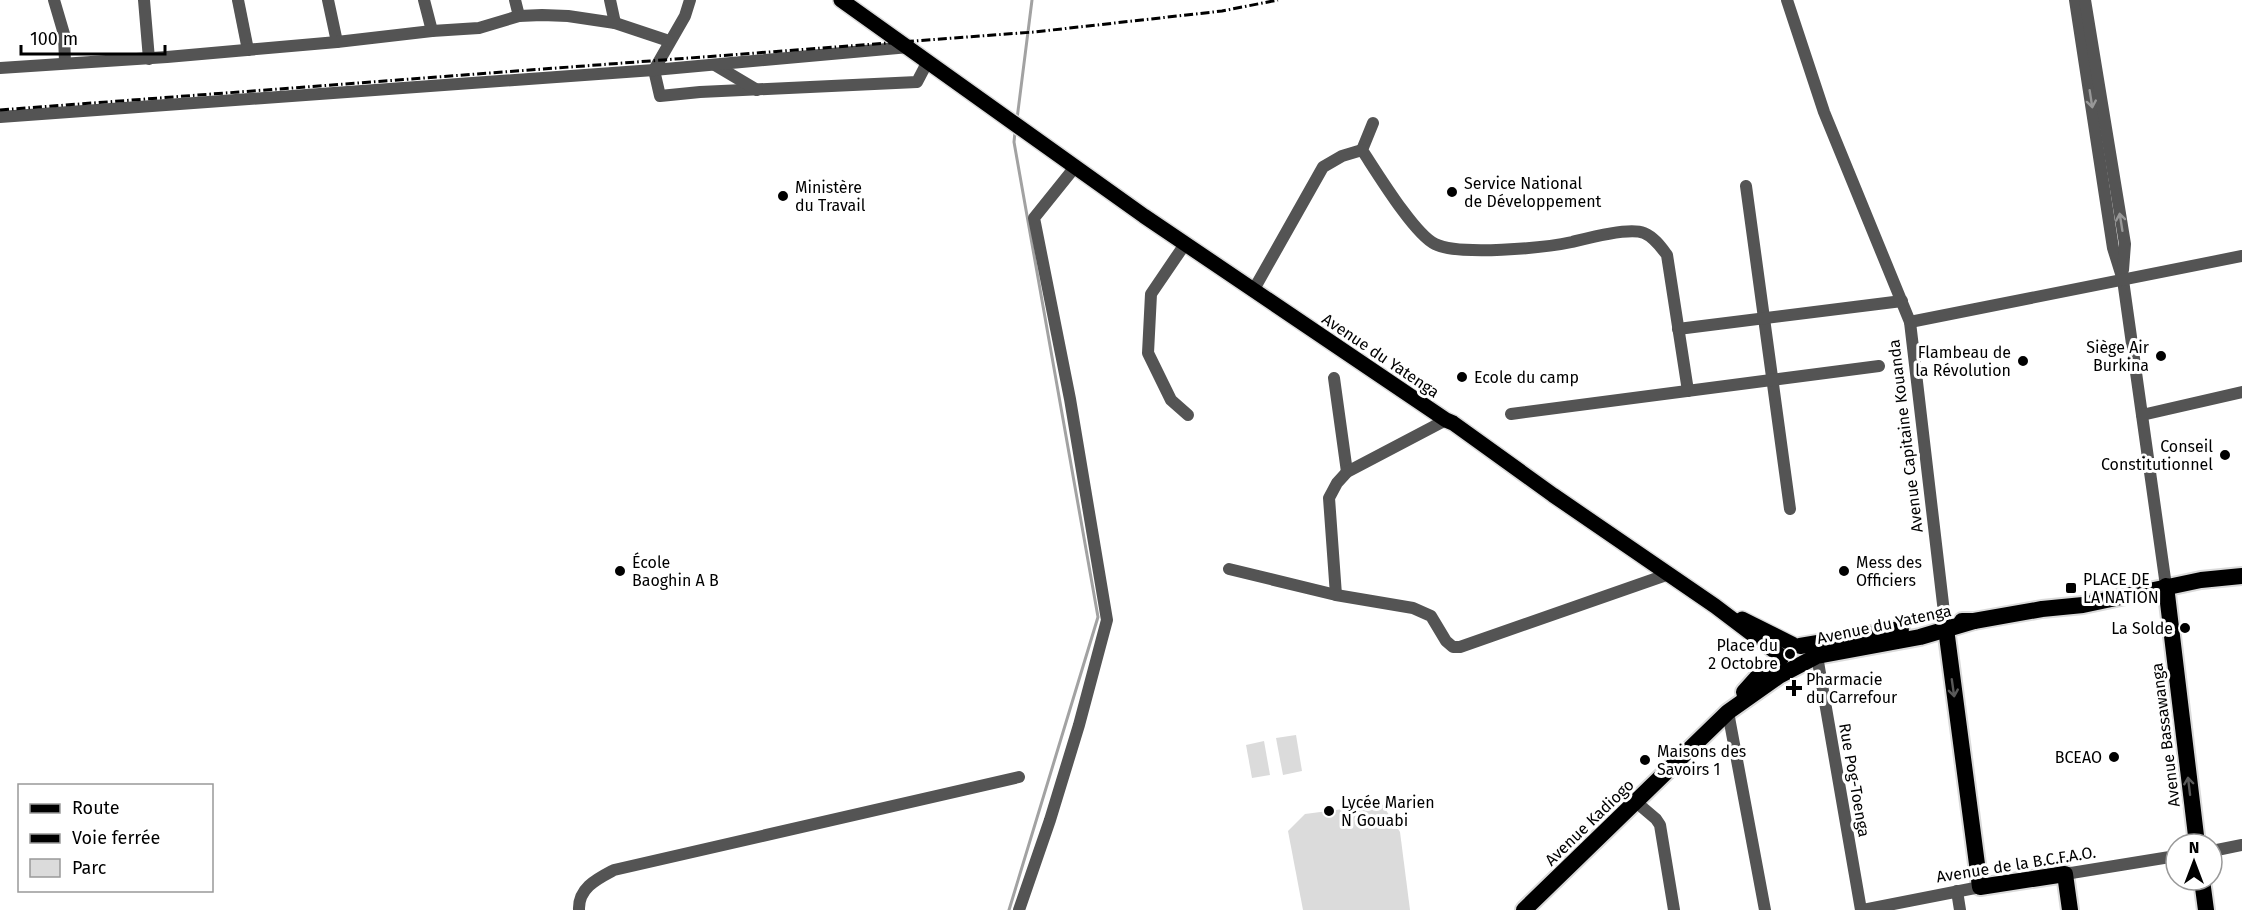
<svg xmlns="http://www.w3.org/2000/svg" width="2242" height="910" font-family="'Fira Sans',sans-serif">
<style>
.green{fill:#dbdbdb}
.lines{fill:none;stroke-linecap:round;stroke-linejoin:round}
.stream{stroke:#a2a2a2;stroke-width:3}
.major-casing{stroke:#dbdbdb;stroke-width:18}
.highway-casing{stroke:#dbdbdb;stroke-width:20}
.minor{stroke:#545454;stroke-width:12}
.major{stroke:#000;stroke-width:15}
.highway{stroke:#000;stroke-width:16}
.rail{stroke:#000;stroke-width:3;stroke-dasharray:9 3 1.5 3;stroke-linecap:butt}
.oneway{stroke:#989898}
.oneway2{stroke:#595959}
.poi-dot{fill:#000;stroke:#fff;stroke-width:2}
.labels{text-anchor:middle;stroke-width:6;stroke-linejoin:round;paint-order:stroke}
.poi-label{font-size:16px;fill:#000;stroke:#fff;text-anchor:start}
.street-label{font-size:16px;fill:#000;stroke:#fff}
</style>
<rect width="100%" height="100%" fill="#fff"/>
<g class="green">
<polygon points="1296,735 1302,771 1283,775 1276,738"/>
<polygon points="1264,741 1270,775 1252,778 1246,745"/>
<polygon points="1382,804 1400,832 1410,910 1303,910 1288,831 1305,814"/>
</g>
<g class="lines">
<g class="stream">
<polyline points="1017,119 1032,0"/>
<polyline points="1009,910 1098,617 1014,142 1015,132"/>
</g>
<defs>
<g id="major">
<polyline points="841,0 1144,216 1446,420 1453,423 1553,495 1715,606 1781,656"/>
<polyline points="1742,619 1792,644"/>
</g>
<g id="highway">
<polyline points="2166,586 2197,844"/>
<polyline points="1945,621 1980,887 2065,874 2070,910"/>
<polyline points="1962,621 1974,621 2042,609 2083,605 2201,580 2242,576"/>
<polyline points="1800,646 1901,629"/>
<polyline points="1744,692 1761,673 1781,658"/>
<polyline points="2202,880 2206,910"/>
<polyline points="1524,910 1728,712 1779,676 1817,656 1920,637 1974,621"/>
</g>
</defs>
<use href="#major" class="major-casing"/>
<use href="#highway" class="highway-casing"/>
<g class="minor">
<polyline points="54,0 64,34 65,63"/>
<polyline points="144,0 149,59"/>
<polyline points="238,0 248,50"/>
<polyline points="328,0 337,42"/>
<polyline points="424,0 432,31"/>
<polyline points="515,0 519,16"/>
<polyline points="610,0 615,23"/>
<polyline points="690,0 685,16 654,70 660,96 700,92 917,82 928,61"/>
<polyline points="1787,0 1824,112 1910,322 1945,621"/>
<polyline points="2075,0 2113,248 2123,280 2166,586"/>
<polyline points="2085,0 2125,244 2123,270"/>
<polyline points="715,65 757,90"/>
<polyline points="0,68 167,57 337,42 432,31 479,28 519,16 542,15 568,16 615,23 669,41"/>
<polyline points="0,117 654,70 909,47"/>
<path d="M1373,123L1362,150C1376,171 1414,234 1435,244C1459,256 1544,248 1572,242C1588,238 1629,227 1644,233C1654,237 1661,247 1667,255L1688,391"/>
<polyline points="1746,186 1790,509"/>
<polyline points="1185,244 1151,294 1148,353 1171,400 1188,415"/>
<polyline points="1253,291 1323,167 1342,156 1362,150"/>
<polyline points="1910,322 2242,256"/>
<polyline points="1678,329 1902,301"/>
<polyline points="1334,378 1347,472"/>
<polyline points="1511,414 1879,366"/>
<polyline points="2142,415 2242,392"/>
<polyline points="1229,569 1336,595 1413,608 1431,616 1446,641 1453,647 1460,647 1669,574"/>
<polyline points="1336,595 1329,498 1337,483 1347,472 1446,420"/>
<polyline points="1817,656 1861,910"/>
<polyline points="1728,712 1765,910"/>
<polyline points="1636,802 1656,819 1660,825 1674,910"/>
<polyline points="2212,851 2242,845"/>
<polyline points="2065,874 2176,856"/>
<polyline points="1957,891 1960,910"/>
<path d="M579,910C578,888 597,879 614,870L1019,777"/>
<polyline points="1019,910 1050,820 1079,725 1107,620 1070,399 1034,218 1075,167"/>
<polyline points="1863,910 1980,887"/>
</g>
<use href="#major" class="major"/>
<use href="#highway" class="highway"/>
<polyline class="rail" points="0,110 1034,32 1222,11 1278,0"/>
</g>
<defs><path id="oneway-shaft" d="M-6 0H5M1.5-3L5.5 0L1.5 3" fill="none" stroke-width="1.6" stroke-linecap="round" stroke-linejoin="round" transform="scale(1.5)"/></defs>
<g class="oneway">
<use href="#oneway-shaft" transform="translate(2091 99) rotate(81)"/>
<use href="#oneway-shaft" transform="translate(2121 222) rotate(-99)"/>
</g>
<g class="oneway2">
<use href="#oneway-shaft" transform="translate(1953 688) rotate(82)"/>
<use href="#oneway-shaft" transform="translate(2189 786) rotate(-97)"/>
</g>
<g class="poi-dot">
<circle cx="1452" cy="192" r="6"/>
<circle cx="783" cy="196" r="6"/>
<circle cx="2161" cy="356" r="6"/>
<circle cx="2023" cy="361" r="6"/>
<circle cx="1462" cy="377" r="6"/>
<circle cx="2225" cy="455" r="6"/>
<circle cx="620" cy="571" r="6"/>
<circle cx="1844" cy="571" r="6"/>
<rect x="2065" y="582" width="12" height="12" rx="3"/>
<circle cx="2185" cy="628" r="6"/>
<circle cx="1790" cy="654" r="6"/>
<path d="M1791 679h6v6h6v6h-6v6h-6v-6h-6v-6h6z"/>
<circle cx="2114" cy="757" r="6"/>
<circle cx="1645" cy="760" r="6"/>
<circle cx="1329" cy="811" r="6"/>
</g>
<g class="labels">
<g class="poi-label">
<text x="1464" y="189">Service National<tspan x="1464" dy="18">de Développement</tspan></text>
<text x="795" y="193">Ministère<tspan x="795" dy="18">du Travail</tspan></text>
<text x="2149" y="353" text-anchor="end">Siège Air<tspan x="2149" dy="18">Burkina</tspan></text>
<text x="2011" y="358" text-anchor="end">Flambeau de<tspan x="2011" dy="18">la Révolution</tspan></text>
<text x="1474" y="383">Ecole du camp</text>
<text x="2213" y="452" text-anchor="end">Conseil<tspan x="2213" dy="18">Constitutionnel</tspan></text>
<text x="632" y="568">École<tspan x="632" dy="18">Baoghin A B</tspan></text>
<text x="1856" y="568">Mess des<tspan x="1856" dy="18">Officiers</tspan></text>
<text x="2083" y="585">PLACE DE<tspan x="2083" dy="18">LA NATION</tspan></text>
<text x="2173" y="634" text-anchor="end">La Solde</text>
<text x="1778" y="651" text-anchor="end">Place du<tspan x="1778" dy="18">2 Octobre</tspan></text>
<text x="1806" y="685">Pharmacie<tspan x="1806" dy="18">du Carrefour</tspan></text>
<text x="1657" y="757">Maisons des<tspan x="1657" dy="18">Savoirs 1</tspan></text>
<text x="2102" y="763" text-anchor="end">BCEAO</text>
<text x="1341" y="808">Lycée Marien<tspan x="1341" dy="18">N´Gouabi</tspan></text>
</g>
<g class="street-label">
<text transform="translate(1381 355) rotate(34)" y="6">Avenue du Yatenga</text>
<text transform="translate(1905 436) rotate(-97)" y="6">Avenue Capitaine Kouanda</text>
<text transform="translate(1884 624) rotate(-12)" y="6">Avenue du Yatenga</text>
<text transform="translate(2165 735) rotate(-97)" y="6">Avenue Bassawanga</text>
<text transform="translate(1855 780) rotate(80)" y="6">Rue Pog-Toenga</text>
<text transform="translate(1589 822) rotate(-44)" y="6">Avenue Kadiogo</text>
<text transform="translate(2016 864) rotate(-9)" y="6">Avenue de la B.C.F.A.O.</text>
</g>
</g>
<rect x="18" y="784" width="195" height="108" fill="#ffffff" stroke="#999999" stroke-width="1.5"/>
<rect x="30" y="804" width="30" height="9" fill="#000000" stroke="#999999" stroke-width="1.5"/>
<text x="72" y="814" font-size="18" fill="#000000">Route</text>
<rect x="30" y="834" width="30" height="9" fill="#000000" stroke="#999999" stroke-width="1.5"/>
<text x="72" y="844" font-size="18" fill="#000000">Voie ferrée</text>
<rect x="30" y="859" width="30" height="18" fill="#dbdbdb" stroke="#999999" stroke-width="1.5"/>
<text x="72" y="874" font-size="18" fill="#000000">Parc</text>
<g transform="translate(2194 862)"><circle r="28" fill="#ffffff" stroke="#999999" stroke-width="1.5"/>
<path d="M0-4.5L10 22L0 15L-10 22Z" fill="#000000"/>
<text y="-9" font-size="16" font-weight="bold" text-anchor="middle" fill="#000000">N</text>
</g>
<path d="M21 45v9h144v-9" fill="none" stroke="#000000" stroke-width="3"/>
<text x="30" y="45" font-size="18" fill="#000000" stroke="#ffffff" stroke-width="4.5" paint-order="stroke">100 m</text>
</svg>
